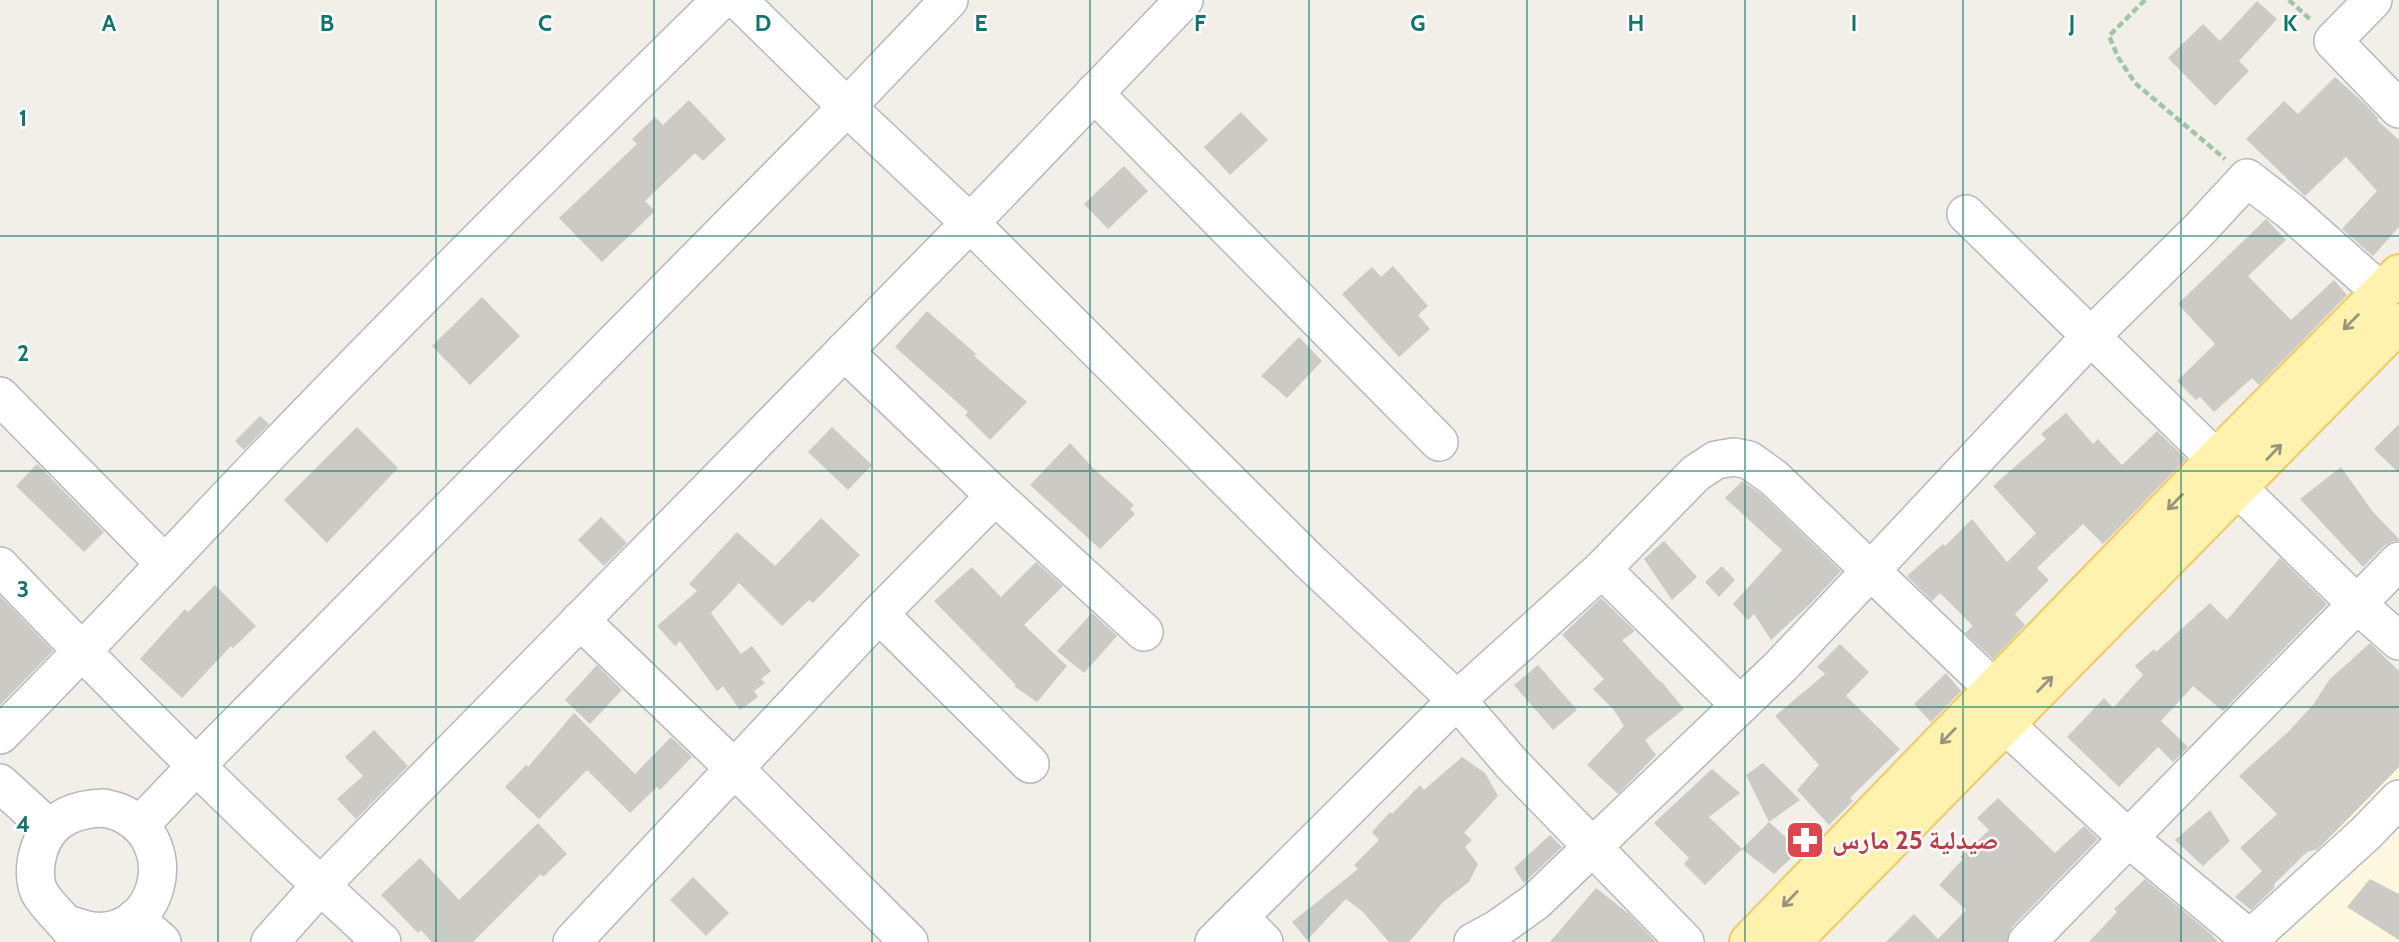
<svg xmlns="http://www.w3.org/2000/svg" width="2399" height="942" font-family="Cabin,'Noto Naskh Arabic',sans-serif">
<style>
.commercial{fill:#fef7e0}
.building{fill:#cccac5}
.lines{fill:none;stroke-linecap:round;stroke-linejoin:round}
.minor-casing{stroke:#b5b8bc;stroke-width:40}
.major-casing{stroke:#f2c960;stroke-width:42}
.path{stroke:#9cc7a9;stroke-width:4.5;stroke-dasharray:7 3.5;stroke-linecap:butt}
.minor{stroke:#fff;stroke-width:37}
.major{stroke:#fff2af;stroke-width:38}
.oneway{stroke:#979581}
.grid{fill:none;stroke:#0f766e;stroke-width:2;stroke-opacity:0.55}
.labels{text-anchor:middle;stroke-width:5;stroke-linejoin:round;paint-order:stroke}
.health-label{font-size:26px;font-weight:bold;fill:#be3a42;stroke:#fff;text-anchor:start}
.grid-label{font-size:23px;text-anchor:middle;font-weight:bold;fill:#0f766e;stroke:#fff;stroke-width:5;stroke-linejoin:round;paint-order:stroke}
</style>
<rect width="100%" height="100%" fill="#f1efe8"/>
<polygon class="commercial" points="2399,766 2399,942 2227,942 2278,894 2316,851"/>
<g class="building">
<polygon points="2257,1 2277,19 2239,61 2249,71 2215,106 2168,58 2203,24 2220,41"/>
<polygon points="2335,77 2365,104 2378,118 2377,120 2399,140 2399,227 2373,256 2342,229 2377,191 2346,157 2305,196 2246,139 2284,101 2298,114"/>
<polygon points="689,100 726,139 703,161 695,153 645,201 655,211 602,262 559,218 637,144 632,139 655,117 663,125"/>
<polygon points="1241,112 1268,140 1230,175 1204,147"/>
<polygon points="1124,166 1148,191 1108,229 1084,204"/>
<polygon points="2266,219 2286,240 2248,276 2291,320 2334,280 2347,295 2259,385 2252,378 2214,412 2200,397 2196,400 2177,381 2215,344 2178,304"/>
<polygon points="1393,266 1428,306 1418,315 1430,329 1399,357 1342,294 1372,267 1381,277"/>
<polygon points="482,297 520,336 470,385 432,346"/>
<polygon points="927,311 976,354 974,356 1027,402 990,440 965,415 968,412 895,347"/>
<polygon points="1299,337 1322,361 1287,398 1261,376"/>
<polygon points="2066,413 2093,444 2098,439 2122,465 2157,431 2186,459 2103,544 2083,524 2037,568 2049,580 2015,614 2025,625 1993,659 1965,633 1973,626 1940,593 1932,601 1907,576 1943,544 1945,546 1972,519 2007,562 2036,533 1993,486 2046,439 2041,434"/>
<polygon points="260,416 269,424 244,450 235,441"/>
<polygon points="2399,424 2399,473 2374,449"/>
<polygon points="357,427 398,468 327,543 284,500"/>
<polygon points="832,427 872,465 848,490 808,452"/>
<polygon points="1070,443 1093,468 1134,505 1130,509 1135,514 1100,549 1030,485"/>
<polygon points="37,464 104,532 84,552 16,486"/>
<polygon points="2341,467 2373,512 2399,539 2399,541 2393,541 2384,546 2363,567 2300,499"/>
<polygon points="1742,481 1761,494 1841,571 1810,604 1771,640 1754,614 1748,620 1733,604 1782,550 1725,498"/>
<polygon points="601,517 627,543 604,566 578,540"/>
<polygon points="821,518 860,555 813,603 809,600 782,626 739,583 711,613 741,654 752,646 771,671 761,679 765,683 754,691 758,697 740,710 723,686 717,691 680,641 675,646 657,626 697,591 689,584 737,532 775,566"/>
<polygon points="1664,541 1697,577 1672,600 1644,559"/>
<polygon points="2280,558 2327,604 2223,711 2193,686 2161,721 2188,747 2173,762 2158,747 2119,787 2067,737 2104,698 2113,708 2143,675 2135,666 2154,649 2156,652 2210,603 2227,620"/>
<polygon points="1036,562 1063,586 1024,625 1067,666 1037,702 1014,686 1016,685 934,601 972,567 1001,597"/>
<polygon points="1722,566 1735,580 1719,597 1705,582"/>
<polygon points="215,585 256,626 233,648 231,646 182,698 140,659 185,609 188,612"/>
<polygon points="0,596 53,651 0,705"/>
<polygon points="1601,598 1635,631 1622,640 1660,682 1661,681 1684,709 1645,740 1656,755 1618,794 1587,765 1624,726 1614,710 1593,689 1604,679 1562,635"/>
<polygon points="1092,613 1117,636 1084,673 1057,651"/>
<polygon points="2370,643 2399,671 2399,767 2318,849 2307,852 2274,884 2275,887 2251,910 2235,897 2262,871 2240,848 2277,814 2239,776 2289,731 2313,705 2329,680"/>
<polygon points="1840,644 1869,672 1846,696 1900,749 1850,798 1853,801 1829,825 1797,790 1819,765 1775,716 1825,674 1817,667"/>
<polygon points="597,665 622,690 590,724 565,700"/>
<polygon points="1538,665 1577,710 1553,730 1514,685"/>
<polygon points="1946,673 1961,691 1931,722 1914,704"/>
<polygon points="574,713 635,774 671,737 692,757 660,790 657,787 630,813 587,770 539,819 505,787 526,765 528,767"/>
<polygon points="374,730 408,766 356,819 337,799 363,776 345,757"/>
<polygon points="1462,757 1485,773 1498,796 1464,833 1472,840 1465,847 1478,864 1469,882 1443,902 1409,942 1389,942 1363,912 1346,899 1307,940 1292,922 1358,869 1354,865 1379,840 1372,832 1390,812 1392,814 1420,785 1424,790"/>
<polygon points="1763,763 1800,800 1769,822 1746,775"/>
<polygon points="1712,769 1740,793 1709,817 1742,849 1705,885 1684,864 1689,858 1654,823"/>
<polygon points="1998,798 2055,853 2084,826 2098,839 2012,927 2007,942 1886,942 1914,914 1938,939 1966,910 1939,885 1963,859 1960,857 1989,830 1977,818"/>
<polygon points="2210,810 2230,841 2203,866 2175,840"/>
<polygon points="1769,822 1800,850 1774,874 1742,849"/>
<polygon points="538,823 567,854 543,877 541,874 473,942 432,942 421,930 418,933 381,895 420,858 459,900"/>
<polygon points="1550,835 1562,847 1524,883 1514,868"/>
<polygon points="693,877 729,913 706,936 670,900"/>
<polygon points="2145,879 2211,934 2218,942 2089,942 2117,912 2114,909"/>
<polygon points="2370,879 2399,894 2399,940 2347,907"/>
<polygon points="1596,888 1629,914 1656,942 1550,942"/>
</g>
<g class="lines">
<defs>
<g id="minor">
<polyline points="738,0 847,107 970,223 1308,560 1457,700 1512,764 1685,942"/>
<polyline points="2373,0 2333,41 2399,109"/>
<polyline points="1094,93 1439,442"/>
<polyline points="1966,214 2216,459 2238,488 2358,605 2399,641"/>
<polyline points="844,351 995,496 1144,632"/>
<polyline points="0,396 165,564"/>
<path d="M0,566C123,695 250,822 382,942"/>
<polyline points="1602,569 1740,705"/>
<polyline points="879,614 1030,764"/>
<polyline points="580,620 734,768 909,942"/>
<polyline points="1982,703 2127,837 2250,939 2366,833 2399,799"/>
<path d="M0,735C92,643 180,547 270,453C418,299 569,149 721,0"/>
<polyline points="0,783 50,829"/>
<path d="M104,808C111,810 119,811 125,815C183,846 158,938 92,931C85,930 77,927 70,925L69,928C60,917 48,906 41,895C35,886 35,872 36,863C42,824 67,809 104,808Z"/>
<polyline points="140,825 197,765 847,107 949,0"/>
<polyline points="1239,917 1264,942"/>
<polyline points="135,918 162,942"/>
<polyline points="270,942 320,886 970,223 1184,0"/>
<polyline points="572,942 879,614 995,496"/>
<polyline points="1214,942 1457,700 1602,569 1696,473 1716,460 1734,457 1749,460 1774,478 1994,689"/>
<polyline points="1473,942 1497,929 1535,902 1781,666 2091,336 2198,231 2247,178 2290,211 2381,292"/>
<polyline points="2027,942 2399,561"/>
</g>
<g id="major">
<polyline points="1749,942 2216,459 2399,274"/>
<polyline points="1791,942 2399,323"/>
</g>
</defs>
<use href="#minor" class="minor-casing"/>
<use href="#major" class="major-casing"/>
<g class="path">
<polyline points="2145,0 2109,36 2118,57 2135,83 2225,159"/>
<polyline points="2289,0 2312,21"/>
</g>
<use href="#minor" class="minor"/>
<use href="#major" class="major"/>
</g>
<defs><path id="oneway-shaft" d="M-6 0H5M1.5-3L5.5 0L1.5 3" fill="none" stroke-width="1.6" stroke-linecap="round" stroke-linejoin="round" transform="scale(1.75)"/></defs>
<g class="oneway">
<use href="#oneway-shaft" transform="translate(2351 322) rotate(135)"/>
<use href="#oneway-shaft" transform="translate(2274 452) rotate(-46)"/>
<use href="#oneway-shaft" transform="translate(2175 502) rotate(134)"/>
<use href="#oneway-shaft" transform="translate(2045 684) rotate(-45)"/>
<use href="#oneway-shaft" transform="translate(1948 736) rotate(134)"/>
<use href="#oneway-shaft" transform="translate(1790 899) rotate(134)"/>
</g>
<path class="grid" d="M218,0V942M436,0V942M654,0V942M872,0V942M1090,0V942M1309,0V942M1527,0V942M1745,0V942M1963,0V942M2181,0V942M0,236H2399M0,471H2399M0,707H2399"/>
<defs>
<symbol id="pharmacy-square" viewBox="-11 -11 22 22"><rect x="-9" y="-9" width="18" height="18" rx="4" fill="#e0444e" stroke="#fff"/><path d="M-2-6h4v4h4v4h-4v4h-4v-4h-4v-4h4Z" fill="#fff"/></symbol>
</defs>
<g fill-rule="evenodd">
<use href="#pharmacy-square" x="1783" y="818" width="44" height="44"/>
</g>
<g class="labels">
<g class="health-label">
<text x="1832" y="849">صيدلية 25 مارس</text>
</g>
</g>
<g class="grid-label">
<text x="109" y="31">A</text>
<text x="327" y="31">B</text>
<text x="545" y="31">C</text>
<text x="763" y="31">D</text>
<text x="981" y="31">E</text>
<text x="1200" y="31">F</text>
<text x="1418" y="31">G</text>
<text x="1636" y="31">H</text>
<text x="1854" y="31">I</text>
<text x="2072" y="31">J</text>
<text x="2290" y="31">K</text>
<text x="23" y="126">1</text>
<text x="23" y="361">2</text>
<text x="23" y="597">3</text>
<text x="23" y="832">4</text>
</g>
</svg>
